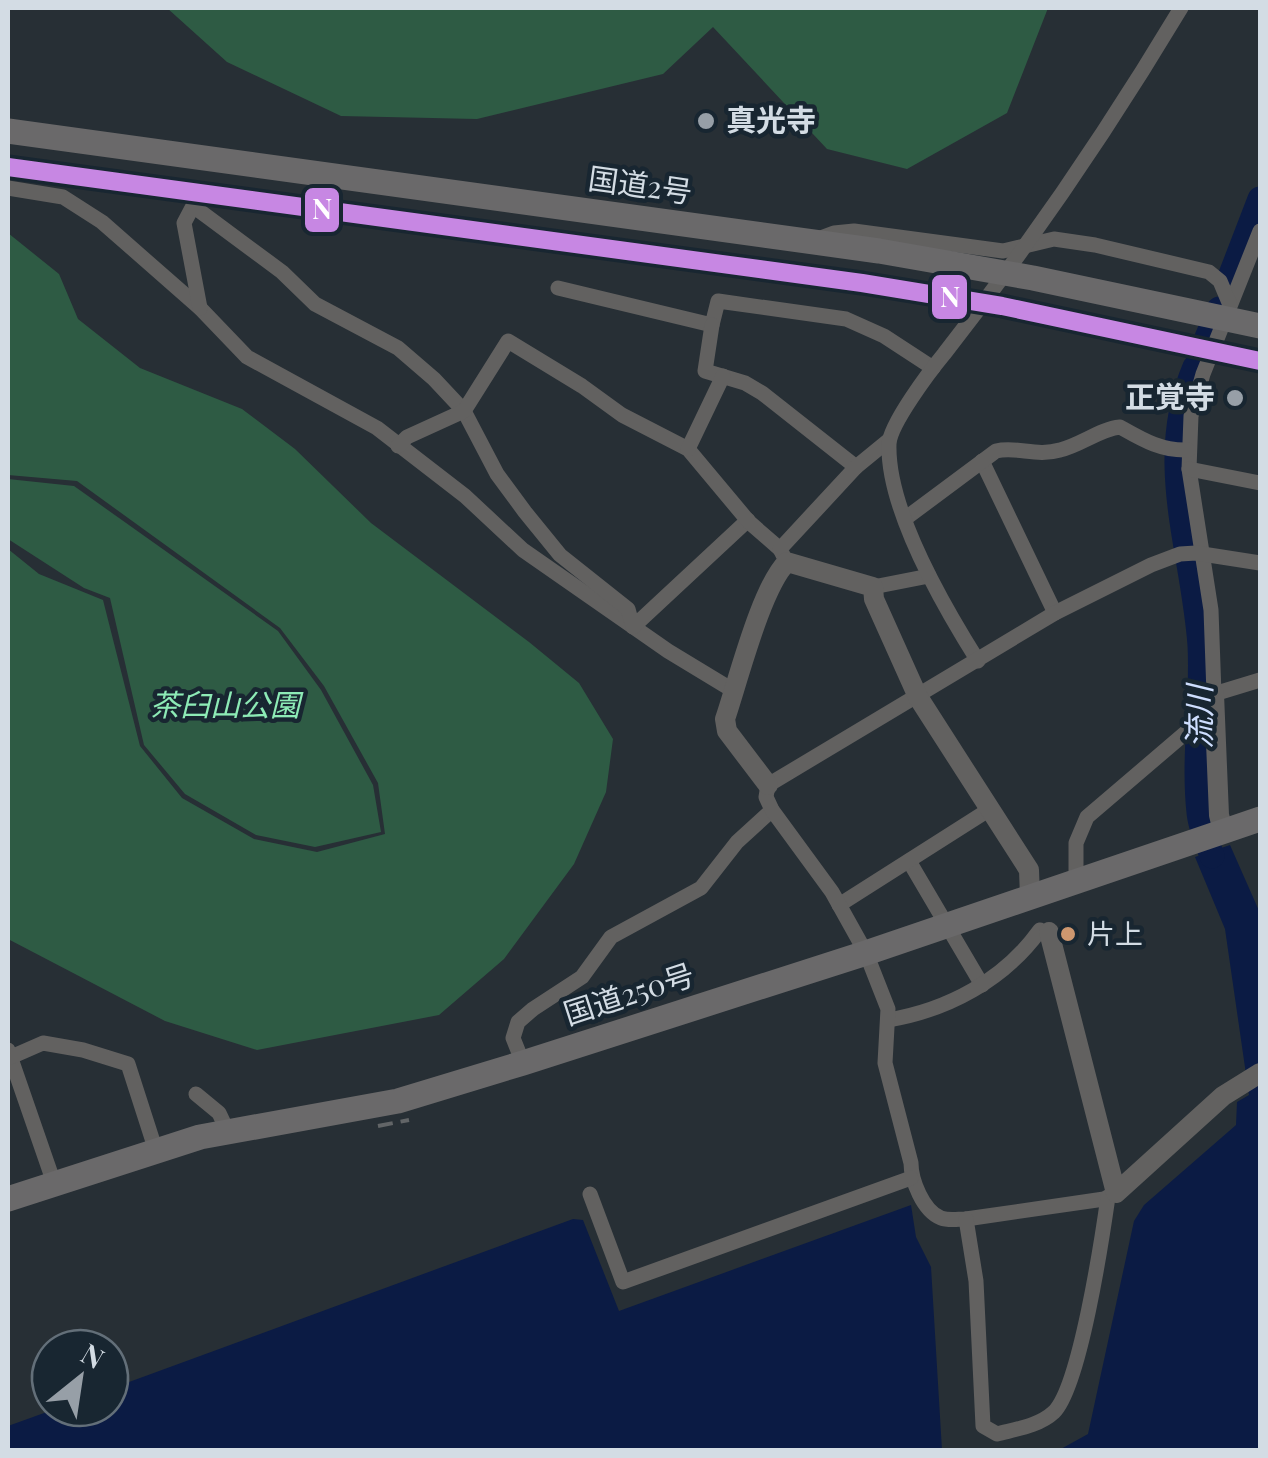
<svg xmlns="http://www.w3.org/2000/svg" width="1268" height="1458" font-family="'Playfair Display','Noto Sans JP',serif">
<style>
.green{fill:#2e5b44}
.water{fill:#0b1b44}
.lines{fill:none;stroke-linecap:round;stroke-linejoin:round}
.river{stroke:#0b1b44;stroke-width:25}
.minor{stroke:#626160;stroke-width:15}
.tertiary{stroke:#626160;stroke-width:20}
.trunk{stroke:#6a696a;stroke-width:25}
.rail{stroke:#626567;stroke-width:4;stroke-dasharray:15 8;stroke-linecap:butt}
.rail-1-casing{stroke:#182631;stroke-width:25}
.rail-1{stroke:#c787e3;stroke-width:18}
.poi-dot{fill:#979fa7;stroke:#182631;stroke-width:4}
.bus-dot{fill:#cd976f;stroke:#182631;stroke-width:4}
.labels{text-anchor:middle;stroke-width:9;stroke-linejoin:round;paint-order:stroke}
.bus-label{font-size:28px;fill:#d3dce4;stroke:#182631;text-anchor:start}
.poi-label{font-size:30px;font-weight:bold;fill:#d3dce4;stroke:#182631;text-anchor:start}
.street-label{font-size:30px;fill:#d3dce4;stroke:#182631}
.park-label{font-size:30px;font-style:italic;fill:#8debb6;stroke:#182631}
.water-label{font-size:32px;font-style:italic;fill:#cedefe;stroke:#182631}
.line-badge{stroke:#182631;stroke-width:4}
.badge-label{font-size:28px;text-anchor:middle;font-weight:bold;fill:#fff}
</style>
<rect width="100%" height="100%" fill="#272f35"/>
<g class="green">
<polygon points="167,8 1048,8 1007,113 907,169 827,149 713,27 663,74 477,119 341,116 227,62"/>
<polygon points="8,233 59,274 78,319 140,368 242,409 295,449 371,523 529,642 579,683 613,739 606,792 574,864 504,959 439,1015 257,1050 165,1021 8,939 8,549 39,574 103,600 140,746 182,798 254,839 317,852 385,834 378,783 324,686 280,628 77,481 8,475"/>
<polygon points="8,479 74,486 278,631 321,690 373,785 381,832 315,847 256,835 185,794 144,745 110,598 84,588 8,539"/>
</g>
<g class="water">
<polygon points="1230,845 1260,913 1260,1450 1059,1450 1088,1434 1134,1221 1144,1205 1236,1125 1237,1102 1249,1095 1225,929 1195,857"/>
<polygon points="911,1205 916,1237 931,1267 942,1450 8,1450 8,1426 58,1408 110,1408 110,1389 573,1219 583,1220 619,1311"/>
</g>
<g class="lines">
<g class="river">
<polyline points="1230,277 1260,199"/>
<polyline points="1200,354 1219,309"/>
<path d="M1195,367C1155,461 1193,549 1200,645C1203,700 1193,757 1199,812C1200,826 1207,842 1212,856"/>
</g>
<g class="minor">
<polyline points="8,188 63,197 102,222 200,308 247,357 377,428 465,496 523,550 668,651 734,691"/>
<polyline points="1260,231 1203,374 1191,416 1189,469 1211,610 1214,694 1260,680"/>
<polyline points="818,239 834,233 854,231 1003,251 1054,239 1095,245 1209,272 1220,281 1230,305"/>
<polyline points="558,288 712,325 718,301 846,319 884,336 933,368"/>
<polyline points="200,308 184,223 193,206 282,272 315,304 398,348 434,379 464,411 497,474 525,512 560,555 628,609 633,627 748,520"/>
<polyline points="712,325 705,371 745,383 762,393 856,467"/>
<polyline points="398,446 407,437 464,411 508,341 582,386 622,415 688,449 749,522 780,549"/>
<polyline points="688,449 723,376"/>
<polyline points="982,461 1055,613"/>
<polyline points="1189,469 1260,483"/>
<path d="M906,518L996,451C1017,446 1036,457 1060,450C1081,445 1100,429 1120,427C1143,440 1161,451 1188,450"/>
<polyline points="783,555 780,549 856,467 889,440"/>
<polyline points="873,587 929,576"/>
<path d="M978,661C944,607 887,509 889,444C890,424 930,371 944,354C1031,243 1109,128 1181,8"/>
<polyline points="909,861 982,985"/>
<polyline points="1076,882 1076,843 1087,817 1190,729 1215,729"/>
<polyline points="839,905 990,809"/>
<path d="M888,1020C948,1010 1004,980 1040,930"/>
<polyline points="8,1050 54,1183"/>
<polyline points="11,1057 43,1043 83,1050 128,1064 156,1151"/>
<polyline points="523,1063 513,1038 518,1022 533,1009 582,977 611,937 701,888 737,842 772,810"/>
<polyline points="196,1094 219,1113 228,1132"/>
<path d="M1116,1193L1104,1199L966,1219C958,1219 949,1221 941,1218C923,1211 911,1180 911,1163L885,1063L888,1009L866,953L832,892L772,810L766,797L768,785L1055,613L1151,565L1180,554L1196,553L1260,563"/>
<polyline points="590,1194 623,1282 911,1178"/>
<path d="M966,1219L976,1281L983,1426L997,1434C1016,1429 1039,1426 1054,1412C1080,1386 1102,1239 1108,1197"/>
</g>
<g class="tertiary">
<polyline points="1214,694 1219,815 1223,831"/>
<path d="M768,785L727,731L725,719C738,681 761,588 787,562L873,587L874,599L918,697L1029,870L1030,897"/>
<polyline points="1049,932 1116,1193 1223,1096 1260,1073"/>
</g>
<g class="trunk">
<polyline points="8,131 879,251 1033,278 1260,326"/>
<polyline points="8,1199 200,1137 398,1101 523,1063 866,953 1260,819"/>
</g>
<polyline class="rail" points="378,1126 409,1120"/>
<defs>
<polyline id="rail-1" points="8,167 862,283 1002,306 1260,361"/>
</defs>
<use href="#rail-1" class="rail-1-casing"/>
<use href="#rail-1" class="rail-1"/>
</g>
<g class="poi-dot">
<circle cx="706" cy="121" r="10"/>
<circle cx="1235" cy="398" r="10"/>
</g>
<circle class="bus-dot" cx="1068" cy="934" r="9"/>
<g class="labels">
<g class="bus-label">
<text x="1087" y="944">片上</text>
</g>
<g class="poi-label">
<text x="726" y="131">真光寺</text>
<text x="1215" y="408" text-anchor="end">正覚寺</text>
</g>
<g class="street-label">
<text transform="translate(640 186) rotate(8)" y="10">国道2号</text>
<text transform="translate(629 995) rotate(-18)" y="10">国道250号</text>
</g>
<g class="park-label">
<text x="225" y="716">茶臼山公園</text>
</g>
<g class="water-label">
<text transform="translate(1200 717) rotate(-90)" y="11">流川</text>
</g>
</g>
<g class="line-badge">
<rect x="303" y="186" width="38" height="48" rx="10" fill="#c787e3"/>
<rect x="930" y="273" width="39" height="48" rx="10" fill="#c787e3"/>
</g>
<g class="badge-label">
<text x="322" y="219">N</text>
<text x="950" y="307">N</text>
</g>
<rect width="1268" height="1458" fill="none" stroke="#d3dce4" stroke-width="20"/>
<g transform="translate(80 1378) rotate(30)"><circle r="48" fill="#182631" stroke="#636f79" stroke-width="2.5"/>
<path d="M0-8L18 38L0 25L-18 38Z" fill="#979fa7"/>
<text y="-15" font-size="28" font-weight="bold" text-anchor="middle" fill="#d3dce4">N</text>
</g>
</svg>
